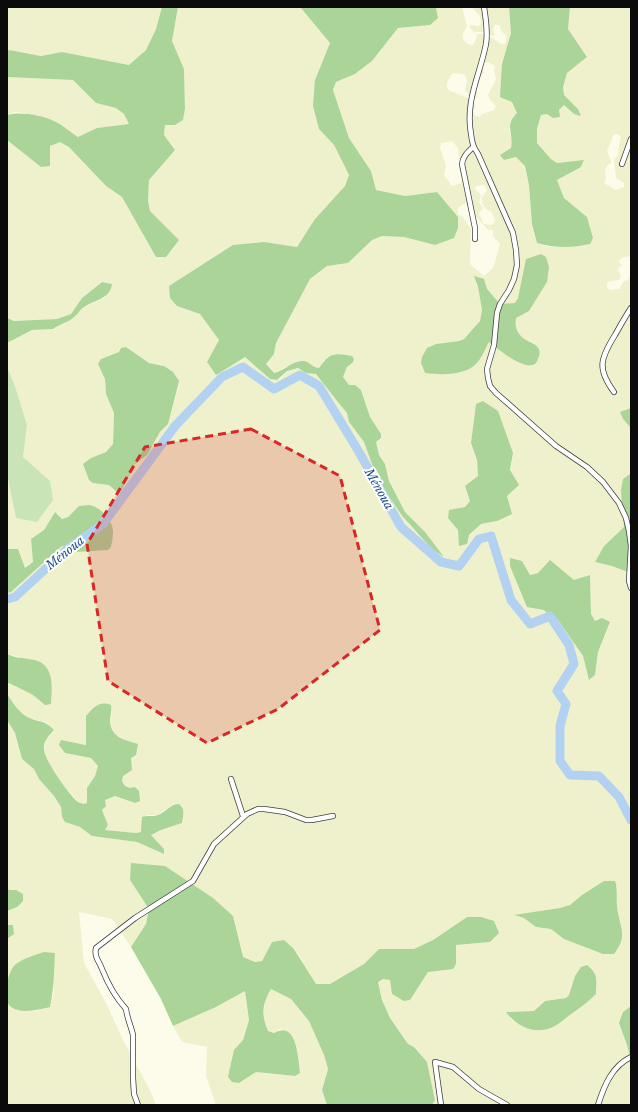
<svg xmlns="http://www.w3.org/2000/svg" width="638" height="1112" font-family="'Libre Baskerville',serif">
<style>
.farmland{fill:#eff1cd;fill-rule:evenodd}
.green{fill:#c9e4b7}
.forest{fill:#abd498}
.lines{fill:none;stroke-linecap:round;stroke-linejoin:round}
.river{stroke:#b3d2f1;stroke-width:9}
.street-casing{stroke:#3e3e3e;stroke-width:6}
.street{stroke:#fff;stroke-width:4.5}
.marked{fill:#d62828;fill-opacity:0.2;stroke:#d62828;stroke-width:3;stroke-dasharray:8 5;stroke-linejoin:round}
.labels{text-anchor:middle;stroke-width:4;stroke-linejoin:round;paint-order:stroke}
.water-label{font-size:12px;font-style:italic;fill:#1f5191;stroke:#fff}
</style>
<rect width="100%" height="100%" fill="#fdfcea"/>
<g class="farmland">
<polygon points="7,7 162,7 156,29 146,50 129,65 62,52 41,56 9,50 7,52"/>
<path d="M178,7H300L330,43L315,80L319,129L334,145L349,175L345,186L315,219L297,247L264,242L178,306L200,314L219,340L207,362L245,357L270,379L273,380L280,379L287,371L298,368L306,373L316,374L337,401L347,413L349,422L364,442L373,467L378,474L381,485L405,520L418,534L413,520L405,512L389,481L385,464L379,455L376,446V442L381,438V434L370,417L361,390L349,386L343,377L347,367L324,360L319,368H316L310,364L288,366L274,373L266,364L274,354L276,343L310,279L327,266L348,263L372,240L382,236L404,237L435,245L437,192L405,196L376,190L371,171L349,138L333,90L336,82L355,74L372,61L398,28L430,25L436,8L435,7H462L467,26L463,34V39L467,44L472,45L475,42L477,34H482L491,37L501,44H505L507,36L501,31L499,25H495L494,26L493,31L495,35L493,36L483,32H474L469,27L472,25L479,26L481,23L480,16L474,10L473,7H509L511,33L502,64L512,102L517,113L509,129L512,141L511,148L501,155L504,160L516,157L525,166L529,185L532,224L537,243L549,247L583,246L589,244L593,238L587,217L564,198L557,180L581,167L584,161L557,163L551,159L537,143V129L541,115L547,113L553,118L564,105L574,114L578,109L564,95L563,87L567,73L587,57L568,29L570,7H631V256L621,258L619,262L622,265L618,269L621,277L619,280L610,281L607,283V288L611,290L619,289L624,281L628,280L630,276V267H631V408L620,412L623,419L631,428V474H630L623,514L624,527L604,546L595,562L612,566L631,560V1006L627,1009L619,1023L627,1045L631,1060V1105H432L435,1100L427,1062L414,1047L408,1044L390,1018L382,1000L378,982L383,979L390,980L410,1000L428,972L456,964V945L490,942L467,917L433,940L414,950L379,949L364,964L330,984H316L295,949L272,942L262,961L255,962L242,957L233,916L130,880L149,908L146,924L131,947L112,919L79,912L84,963L106,1003L123,1040L150,1090L156,1105H7V1002L10,1006L14,1009L35,1011L50,1007L54,992L53,982L55,953L28,957L15,965L7,980V939L14,934L13,925H7V911L17,907L16,890H9L7,888V720L15,733L22,759L34,769L39,779L54,796L61,807L62,817L65,822L80,827L92,836L137,842L164,854V849L151,835L161,830L182,823L184,813L183,807L179,804H174L157,815H147L141,832L136,833L104,830L108,825L102,810L105,800L115,796L135,803L130,788L125,786L122,781L123,776L117,737L113,733L110,722L112,711L86,745L61,740L65,753L91,758L98,766L95,776L87,788V803L82,804L77,801L56,776L45,755L44,749L46,739L54,731L46,722L31,719L17,710L7,694V684L9,683L33,695L45,705L36,660L21,658L7,654V593L11,592L62,546L76,552L112,523L98,508L79,506L68,517L62,519L55,512L44,530L31,539L33,562L25,568L18,549H7V473L49,481L23,457L27,425L15,386L7,367V343L32,330L53,329L57,326L72,319L84,307L104,298L112,284L101,282L82,298L71,314L57,319L14,321L7,318V140L41,167L50,165V146L60,141L69,147L106,186L122,197L156,257L179,240L150,211L148,201L149,180L175,150L164,135L165,125H175L183,120L185,109L184,69L172,41ZM488,62L495,66L494,71L496,79L488,95L490,100L496,106L494,110L482,114L479,117L475,116L473,112L475,108L474,103L471,99L450,91L447,88V83L451,75L454,73L463,74L466,77L467,81L465,90L473,100L477,97L476,83L484,72L482,68L483,64ZM614,134H618L621,137L619,145L618,155L614,160L616,178L624,183V187L616,190L604,183L606,180L605,170L607,166L611,163V161L607,151ZM452,141L458,148L459,157V170L462,179L461,183L452,186L444,175L446,166L440,148L441,143ZM484,185L487,190L482,197V203L486,209L492,212L495,221L494,223L491,225L484,224L479,214L483,208L479,202L481,195L475,189V187L477,186ZM465,203L488,230H493V235H492L500,244L493,268L484,276L470,264L471,229L463,217L458,214V208ZM484,279L487,289L500,304L516,303L518,298L547,282L529,311L515,318L516,328L521,337L535,344L521,364L489,342L476,364L462,372L435,374L425,373L421,363L422,357L437,344L459,341L464,339L480,321L482,310L478,287L475,283ZM126,347L149,363L165,366L168,424L160,432L147,455L134,465L122,489L110,485L93,483L91,458L106,452L113,444L114,413L106,394L105,379L101,359L119,352ZM476,404L513,453L507,496L497,521L481,524L459,546L458,530L465,507L470,501L465,486L478,476L477,460L471,443ZM522,561L530,575L538,573L574,581L590,575L591,614L595,621L610,623L598,652L595,675L589,680L583,656L558,620L550,616L544,610ZM617,886L616,905L622,934L551,929L536,927L524,918L515,916L560,908L570,905L582,895ZM575,976L588,1002L513,1021L506,1012L534,1011L545,1001L566,998L569,995Z"/>
<polygon points="7,77 73,80 96,103 116,108 124,114 130,124 97,128 78,137 54,121 24,113 15,112 7,115"/>
<polygon points="271,989 291,999 309,1021 324,1055 328,1069 322,1090 327,1105 216,1105 206,1076 207,1047 182,1042 173,1026 216,1007 245,991 249,1020 243,1040 234,1050 239,1083 256,1072 295,1076 292,1036 287,1031 280,1029 274,1033 268,1031 263,1020 265,999"/>
</g>
<polygon class="green" points="7,367 15,386 27,425 23,457 50,481 53,500 37,522 16,518 7,473"/>
<g class="forest">
<path d="M162,7H178L172,41L184,69L185,109L183,120L175,125H165L164,135L175,150L149,180L148,201L150,211L179,240L166,257H156L122,197L106,186L69,147L60,142L50,146V166L41,167L7,140V115C19,111 42,115 54,121C63,125 70,132 78,137L97,128L129,124L124,114L116,108L96,103L73,80L7,77V52L9,50L41,56L62,52L129,65L146,50L156,29Z"/>
<path d="M300,7H435L436,8L438,18L430,25L398,28L372,61L355,74L336,82L333,90L349,138L371,171L376,190L405,196L437,192L458,217V228L454,238L435,245L404,237L382,236L372,240L348,263L327,266L310,279L276,343L274,354L266,364L274,373C284,371 293,360 304,361C310,362 313,368 319,368C330,352 334,353 352,356L354,359L353,362L347,367L343,377L349,385H355L361,390L370,417L381,434V438L376,442L379,455L385,464L389,481L405,512L425,532L444,557L432,549L403,517L381,485L379,474L373,467L364,442L349,422L347,413L337,401L316,374L306,373L298,368L287,371L277,380L270,379L245,357L216,375L207,362L219,340L200,314L177,306L170,298L169,286L233,245L264,242L297,247L315,219L345,186L349,175L334,145L319,129L313,106L315,80L330,43Z"/>
<path d="M509,7H570L568,29L587,57L567,73L563,87L564,95L578,109L581,116L574,114L564,105L559,110L560,117L553,118L547,114L541,115L537,129V143L551,159L557,163L584,160L581,167L557,180L564,198L587,217L593,238L590,244C573,248 553,248 537,243L532,224L529,185L525,166L516,157L504,160L500,155L511,148C514,133 504,126 517,113L512,102L500,97L502,64L511,33Z"/>
<path d="M541,254L546,257L549,267L547,282L529,311L516,318C515,325 516,330 520,335C526,343 543,343 539,356C538,359 537,362 535,364C524,371 498,349 489,342C485,349 482,358 476,364C464,376 440,375 425,373L421,363L422,357L427,348L436,344L459,341L464,339L480,321L482,310L478,287L474,276L484,279L487,289L500,304L515,303L518,298L526,259Z"/>
<path d="M102,282L112,284C110,299 95,300 84,307C80,310 77,315 73,318C67,323 59,324 53,329L32,330L7,343V318L14,321L57,319L71,314L82,298Z"/>
<polygon points="126,347 149,363 164,366 173,372 179,381 168,424 160,432 147,455 134,465 122,489 117,492 109,485 93,483 89,480 83,464 91,458 106,452 113,444 114,413 106,394 105,379 98,364 101,359 119,352 121,348"/>
<polygon points="483,401 498,411 513,453 510,470 519,485 507,496 512,514 497,521 481,524 469,535 467,544 459,546 458,530 448,518 449,510 465,507 470,501 465,486 478,476 477,460 471,443 476,404"/>
<polygon points="631,408 631,428 623,419 620,412"/>
<polygon points="630,474 631,474 631,560 628,572 612,566 595,562 604,546 624,527 621,490 623,479"/>
<path d="M89,505C96,506 100,509 105,515C115,526 114,532 111,547L108,550L76,552L62,546L11,592L7,593V549H18L25,568L33,562L31,539L44,530L55,512L62,519L68,517L79,506Z"/>
<polygon points="510,558 522,561 530,575 538,573 550,560 574,580 590,575 591,614 595,621 602,618 610,622 598,652 595,675 589,680 583,656 558,620 550,616 544,610 527,607 510,566"/>
<path d="M7,654C12,656 17,658 22,658C27,659 31,659 35,660C55,665 52,689 51,704L45,705L33,695L9,683L7,684Z"/>
<path d="M7,694C14,704 19,714 32,719C43,723 44,720 54,730C49,736 43,741 44,749C44,760 70,796 78,802C82,804 84,804 87,803V788L95,776L98,766L91,758L65,753L59,745L61,740L86,745V716C93,708 99,700 111,705C112,711 110,716 110,721C111,738 125,740 138,744L136,755L131,758L132,770L123,776L122,781L125,786L130,788L135,787L139,791L140,801L135,803L115,796L105,800L106,806L102,810L108,825L105,830L136,833L141,832L142,817C147,815 153,817 158,815C166,812 170,804 179,804C186,809 183,815 182,823L161,830L151,835L164,849V854L137,842L92,836L80,827L65,822L62,817L61,807L54,796L39,779L34,769L22,759L15,733L7,720Z"/>
<path d="M131,863L165,866L213,898L233,916L243,957L255,962L262,961L272,942L284,940L294,949L316,984H330L364,964L379,949H414L433,940L467,917H481L494,921L499,933L490,942L456,945V964L453,969L428,972L410,1000L404,1001L392,994L390,980L383,979L378,982L382,1000L390,1018L408,1044L414,1047L427,1062L435,1100L432,1105H327L322,1090L328,1069L324,1055L309,1021L291,999L271,989C262,1004 261,1015 268,1031L274,1033C297,1020 298,1058 300,1073L295,1076L256,1072L239,1083L232,1082L228,1077L234,1050L243,1040L249,1020L245,991L216,1007L173,1026L161,999L131,947L146,924L149,909L130,880Z"/>
<path d="M604,881H615C618,889 616,897 617,906C619,927 629,935 614,954H603L564,939L551,929L536,927L524,918L514,915L560,908L570,905L582,895Z"/>
<polygon points="7,888 9,890 16,890 23,894 23,901 17,907 7,911"/>
<polygon points="7,925 13,925 14,934 7,939"/>
<path d="M44,952L55,953C54,971 54,989 50,1007C39,1010 20,1014 11,1007C2,1000 7,971 16,964C24,958 35,955 44,952Z"/>
<path d="M587,965C599,975 596,979 596,994C588,1002 580,1008 571,1014C566,1018 559,1024 553,1027C535,1035 517,1027 506,1012L534,1011L545,1001L566,998L569,995L575,976L581,967Z"/>
<polygon points="631,1006 631,1060 627,1045 619,1023 623,1012"/>
</g>
<g class="lines">
<polyline class="river" points="7,599 15,597 65,551 103,524 175,426 222,377 243,367 274,389 300,375 319,386 359,452 401,527 441,562 459,566 479,539 491,536 511,600 530,624 550,616 569,645 574,664 557,691 566,704 560,726 560,761 570,775 599,776 619,797 631,820"/>
<defs>
<g id="street">
<path d="M484,7C486,19 488,32 486,44C480,75 465,100 471,134C472,142 473,147 478,154L513,233L516,250L517,265L514,279L509,290L500,304L497,313L494,345L487,369L488,378L490,386L496,393L556,446L587,467L603,482L619,503L626,518L629,531L631,546L629,581L631,588"/>
<path d="M473,147C468,152 463,156 462,164L475,228V239"/>
<polyline points="622,164 631,139"/>
<path d="M614,392C597,369 600,359 615,335C620,326 625,317 631,308"/>
<polyline points="231,779 243,816"/>
<path d="M138,1105L134,1094L133,1078V1035C131,1026 127,1018 126,1009C115,997 108,984 102,969C99,961 94,957 96,948L135,918L193,881L214,844L247,814L258,809H264L285,812L306,820H312L333,816"/>
<polyline points="441,1105 435,1062 453,1067 479,1089 507,1105"/>
<path d="M598,1105C604,1086 612,1066 631,1057"/>
</g>
</defs>
<use href="#street" class="street-casing"/>
<use href="#street" class="street"/>
</g>
<path class="marked" d="M251,429L340,476L380,630L278,709L207,743L108,681L87,544L145,447Z"/>
<g class="labels">
<g class="water-label">
<text transform="translate(379 489) rotate(60)" y="4">Ménoua</text>
<text transform="translate(65 553) rotate(-39)" y="4">Ménoua</text>
</g>
</g>
<rect width="638" height="1112" fill="none" stroke="#0b0b0b" stroke-width="16"/>
</svg>
